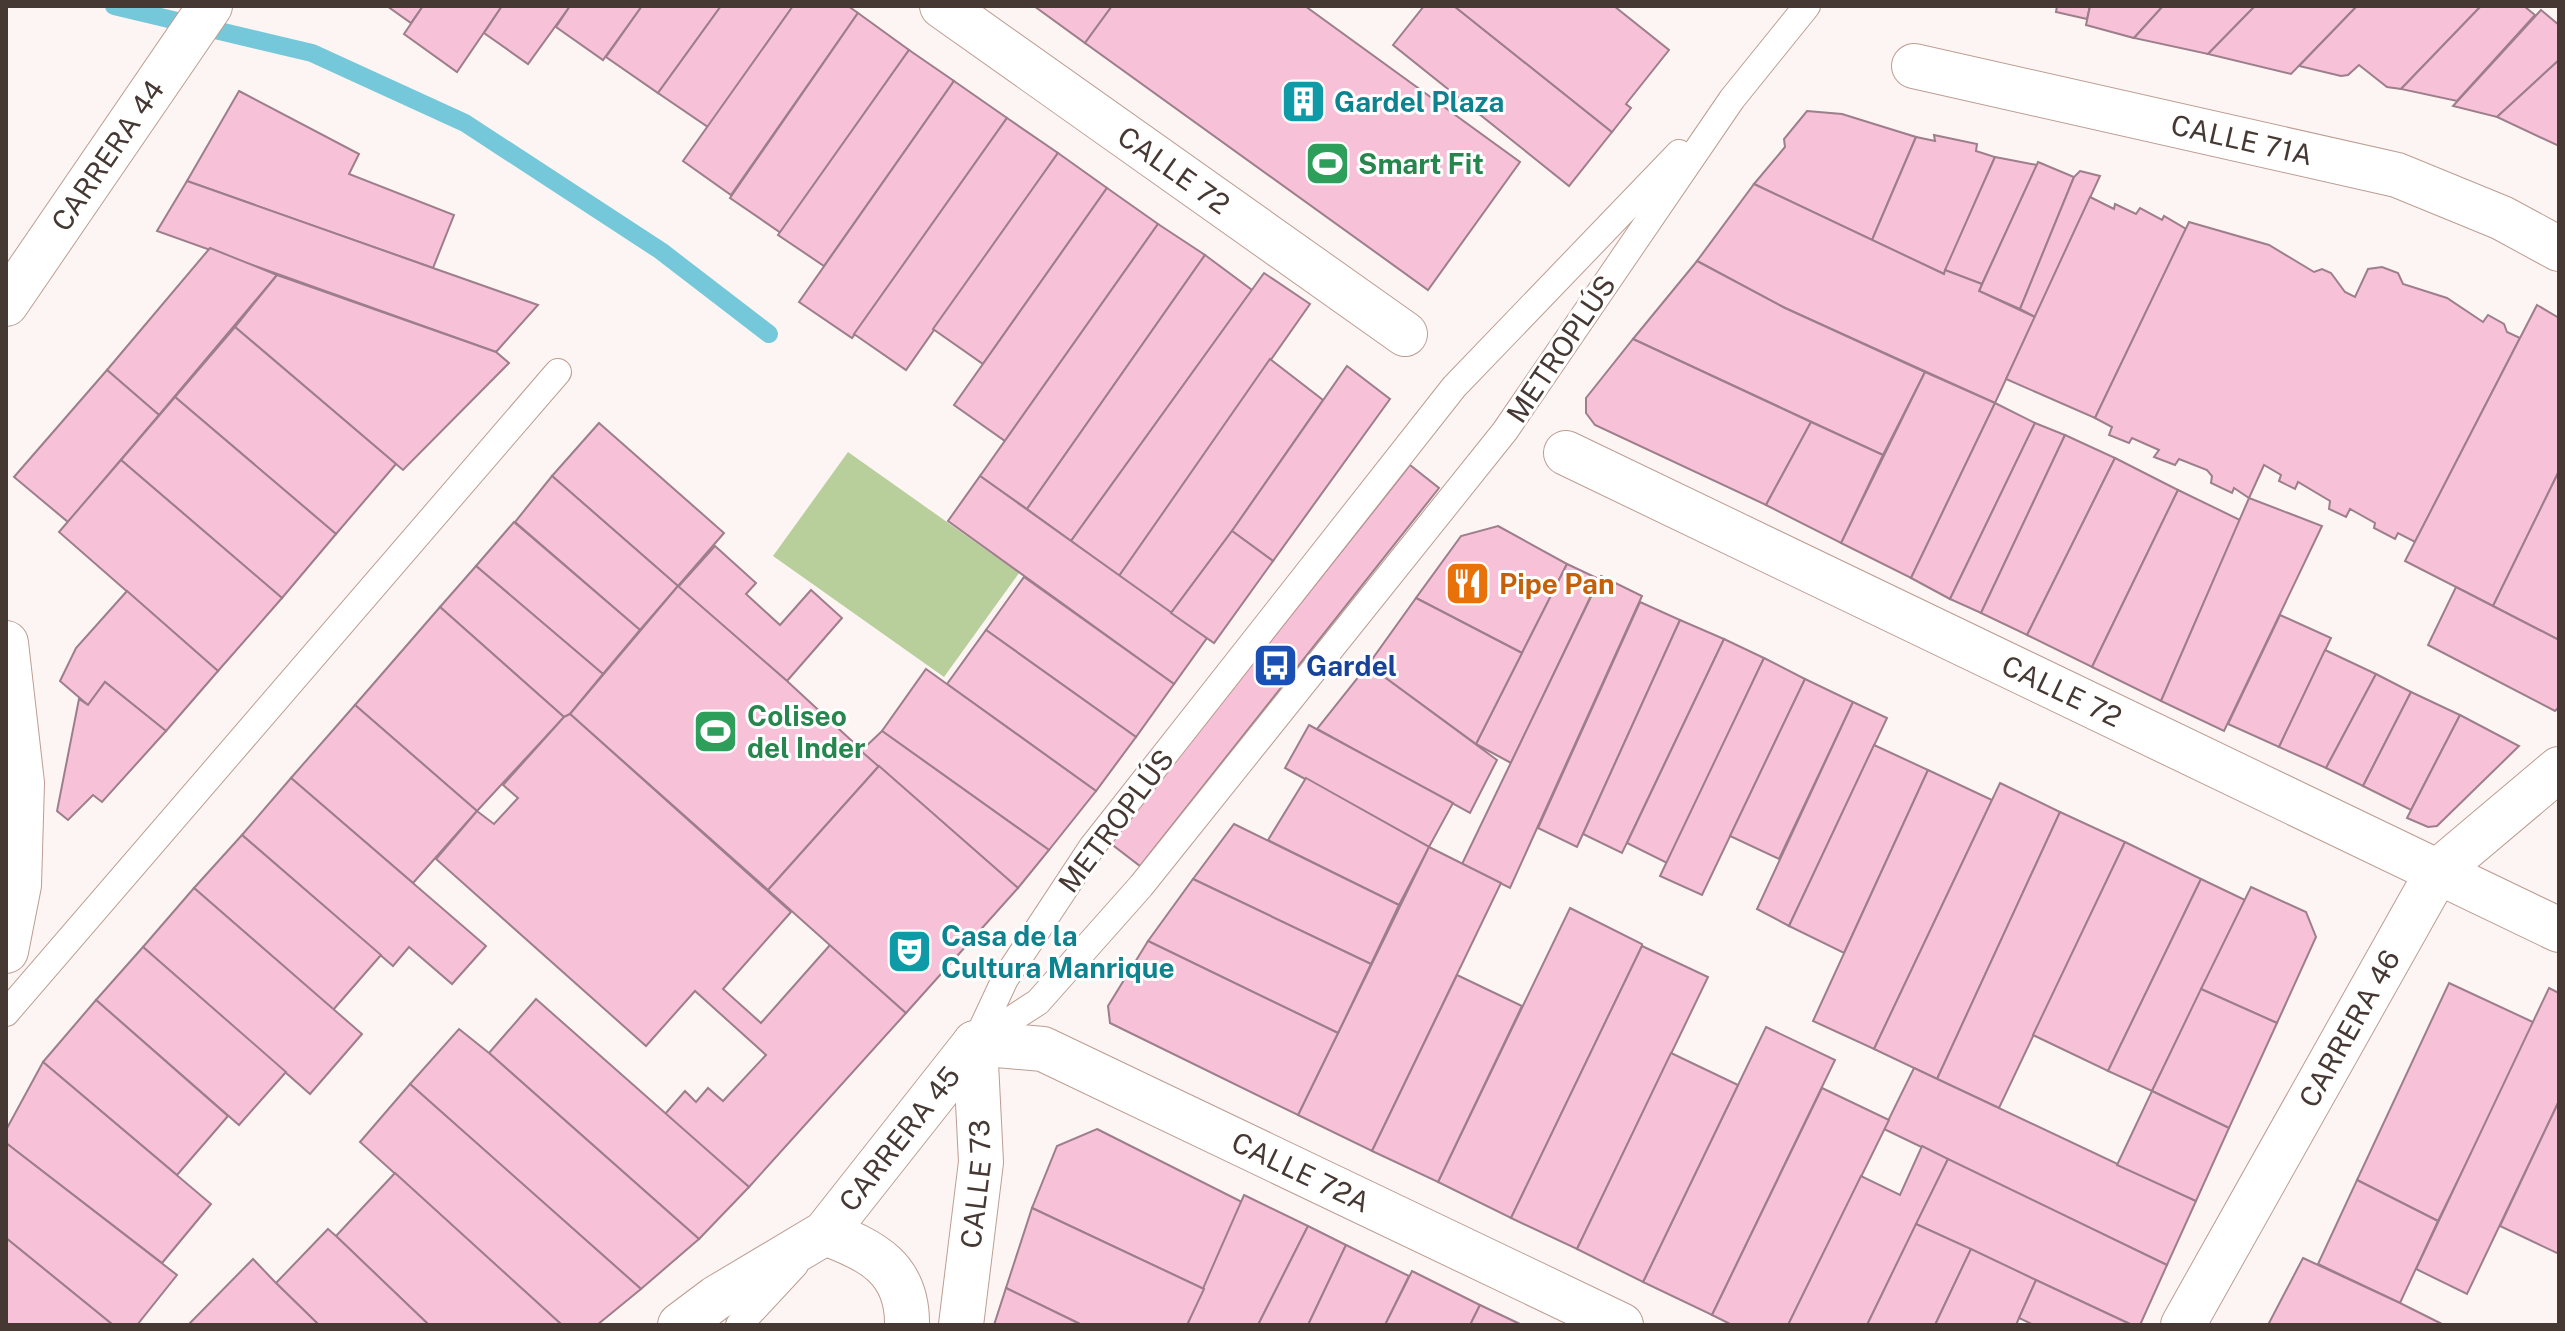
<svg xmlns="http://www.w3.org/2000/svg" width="2565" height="1331" font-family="'Public Sans',sans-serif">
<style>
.green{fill:#b8cf9b}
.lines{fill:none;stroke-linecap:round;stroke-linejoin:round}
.stream{stroke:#75c8d9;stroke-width:18}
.building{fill:#f7c1d8;stroke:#9d7e8b;stroke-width:2}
.service-casing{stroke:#bd9d92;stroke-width:28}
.minor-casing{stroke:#bd9d92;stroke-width:46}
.tertiary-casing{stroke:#bd9d92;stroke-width:46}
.service{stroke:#fff;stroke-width:26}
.minor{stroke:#fff;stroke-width:44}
.tertiary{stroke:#fff;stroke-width:44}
.labels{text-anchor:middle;stroke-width:6;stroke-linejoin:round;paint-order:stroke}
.culture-label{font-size:28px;font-weight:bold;fill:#0d838f;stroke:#fff;text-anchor:start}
.street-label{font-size:28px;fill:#463934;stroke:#fff}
.leisure-label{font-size:28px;font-weight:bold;fill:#27864d;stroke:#fff;text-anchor:start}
.food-label{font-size:28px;font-weight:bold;fill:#c56008;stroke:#fff;text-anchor:start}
.transit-label{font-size:28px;font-weight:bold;fill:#164399;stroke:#fff;text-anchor:start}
</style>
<rect width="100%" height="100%" fill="#fdf5f3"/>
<polygon class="green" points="848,452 1019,573 944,677 773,556"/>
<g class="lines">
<polyline class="stream" points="114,6 312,53 465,123 661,251 769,334"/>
</g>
<g class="building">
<polygon points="387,6 423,6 411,23"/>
<polygon points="423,6 502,6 457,72 404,34"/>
<polygon points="502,6 570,6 528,64 484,33"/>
<polygon points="570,6 642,6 603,60 556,27"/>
<polygon points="642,6 721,6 658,93 606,57"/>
<polygon points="721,6 793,6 708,127 658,93"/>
<polygon points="793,6 848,6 858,13 731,195 683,161"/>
<polygon points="1034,6 1112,6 1085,43"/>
<polygon points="1112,6 1305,6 1520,162 1428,290 1085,43"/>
<polygon points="1424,6 1454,6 1612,132 1569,186 1393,45"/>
<polygon points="1454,6 1614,6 1669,50 1626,104 1631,108 1612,132"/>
<polygon points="2057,6 2090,6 2087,19 2056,12"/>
<polygon points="2090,6 2163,6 2134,38 2086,25"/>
<polygon points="2163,6 2255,6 2208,54 2134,38"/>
<polygon points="2255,6 2357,6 2291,74 2208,54"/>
<polygon points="2357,6 2481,6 2401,89 2387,87 2359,65 2348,75 2341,76 2299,66"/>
<polygon points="2481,6 2524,6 2535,15 2457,101 2401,89"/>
<polygon points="2541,10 2559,25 2559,60 2497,117 2453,106"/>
<polygon points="858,13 909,50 781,233 730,198"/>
<polygon points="909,50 954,81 824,266 778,235"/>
<polygon points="2559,60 2559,146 2497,117"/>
<polygon points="954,81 1007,118 852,338 799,302"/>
<polygon points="239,91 359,154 349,174 454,215 433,268 187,181"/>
<polygon points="1807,111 1842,114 1916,137 1872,240 1754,184 1785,147 1784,139"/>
<polygon points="1007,118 1058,153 906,370 854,334"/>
<polygon points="1934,135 1977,144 1976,151 1995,157 1944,274 1872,240 1916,137 1935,141"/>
<polygon points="1058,153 1107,188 983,364 933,329"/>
<polygon points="1995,157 2037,165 1982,284 1945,270"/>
<polygon points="2038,162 2074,177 2020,309 1979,291"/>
<polygon points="2080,171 2100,176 2035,317 2020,309 2074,177"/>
<polygon points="187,181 433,268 538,305 496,352 157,231"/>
<polygon points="1754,184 1944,274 1945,270 1982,284 1979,291 2035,317 1995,403 1785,308 1697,261"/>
<polygon points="1107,188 1158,224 1005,441 954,405"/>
<polygon points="2090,197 2114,209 2115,204 2136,214 2140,208 2162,220 2164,216 2186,229 2095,418 2006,379"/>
<polygon points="2189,222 2269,245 2314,272 2322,269 2331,273 2345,292 2355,297 2368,269 2382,267 2398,273 2403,284 2447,298 2483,322 2488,315 2504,324 2507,332 2520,338 2415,542 2398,533 2395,539 2374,528 2375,523 2350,509 2346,517 2329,509 2330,501 2298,482 2295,489 2279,481 2281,475 2264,465 2249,498 2234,488 2232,493 2211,483 2212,476 2207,470 2179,459 2175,465 2154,457 2159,450 2132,438 2129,443 2109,435 2112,427 2095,418"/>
<polygon points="1158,224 1205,255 1027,509 980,476"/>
<polygon points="210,248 277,275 159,415 107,370"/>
<polygon points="1205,255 1252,290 1071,541 1027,509"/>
<polygon points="1697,261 1785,308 1925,372 1883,455 1633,339"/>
<polygon points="1264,273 1310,304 1119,576 1071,541"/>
<polygon points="277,275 496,352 509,363 403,470 235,327"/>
<polygon points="2537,305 2559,318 2559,471 2493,606 2405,561"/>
<polygon points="235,327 396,464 336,534 175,397"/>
<polygon points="1633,339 1811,422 1766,505 1595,425 1586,413 1586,398"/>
<polygon points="1270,359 1323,400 1232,531 1171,613 1119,576"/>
<polygon points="1347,366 1390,399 1273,561 1232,531"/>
<polygon points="107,370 159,415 68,522 14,477"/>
<polygon points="1925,372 1995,403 1911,578 1841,543"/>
<polygon points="175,397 336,534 282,598 121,460"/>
<polygon points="1995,403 2035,423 1950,599 1911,578"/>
<polygon points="1811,422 1883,455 1841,543 1766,505"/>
<polygon points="599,423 724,533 678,586 552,476"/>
<polygon points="2035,423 2065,435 1981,613 1950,599"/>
<polygon points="2065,435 2115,458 2027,635 1981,613"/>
<polygon points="2115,458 2178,490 2092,667 2027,635"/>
<polygon points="121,460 282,598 218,671 59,532"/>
<polygon points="1410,465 1439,488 1140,866 1110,843"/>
<polygon points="2559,471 2559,640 2493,606"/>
<polygon points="552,476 678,586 640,630 515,522"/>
<polygon points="980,476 1207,638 1174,684 948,521"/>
<polygon points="2178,490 2240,520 2161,701 2092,667"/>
<polygon points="2249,498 2322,526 2224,731 2161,701"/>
<polygon points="514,522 640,630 603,674 476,566"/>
<polygon points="1498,526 1567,564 1522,653 1416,598 1461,536"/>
<polygon points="1232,531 1273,561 1214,643 1171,613"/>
<polygon points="715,546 756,583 746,594 780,625 811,590 842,618 787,681 678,587"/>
<polygon points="1567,564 1599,579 1511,763 1476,744"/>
<polygon points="476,566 603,674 570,714 564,717 440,607"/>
<polygon points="1601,576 1642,596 1510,888 1462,864"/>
<polygon points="1024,577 1174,684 1136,737 986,630"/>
<polygon points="678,586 787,681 879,766 768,890 570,714"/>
<polygon points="2456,587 2559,640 2559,707 2555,711 2428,645"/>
<polygon points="127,591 218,671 166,731 105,682 88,705 60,681 76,648"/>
<polygon points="1416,598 1522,653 1476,744 1368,665"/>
<polygon points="1640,602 1680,620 1577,847 1538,828"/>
<polygon points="440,607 564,717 477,811 355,705"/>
<polygon points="2280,615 2331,638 2279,747 2228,724"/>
<polygon points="1680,620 1724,639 1622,853 1583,834"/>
<polygon points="986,630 1136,737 1096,791 947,684"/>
<polygon points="1724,639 1764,658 1667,863 1627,843"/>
<polygon points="2325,650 2376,674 2326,768 2279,747"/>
<polygon points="1764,658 1805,679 1702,895 1660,876"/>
<polygon points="1368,665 1497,760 1470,813 1317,729"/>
<polygon points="926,669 1096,791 1049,850 882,731"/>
<polygon points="2376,674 2411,692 2363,786 2326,768"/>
<polygon points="1805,679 1853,702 1779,859 1730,836"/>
<polygon points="105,682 166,731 102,802 93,795 68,820 57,811 79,699 88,705"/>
<polygon points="2411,692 2460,715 2411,810 2363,786"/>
<polygon points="1853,702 1887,718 1789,926 1757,909"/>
<polygon points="355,705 477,811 413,883 291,778"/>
<polygon points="570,714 791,912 723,989 761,1023 830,945 906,1013 749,1187 665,1114 685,1091 696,1102 708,1088 723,1101 766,1055 695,991 646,1046 436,859 477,811 494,824 518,798 503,785 564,717"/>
<polygon points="2460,715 2519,746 2437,826 2428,827 2407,818"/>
<polygon points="1309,725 1453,803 1429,847 1285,768"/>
<polygon points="882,731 1049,850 1018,888 861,751"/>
<polygon points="1874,745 1928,770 1844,953 1789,926"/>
<polygon points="879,766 1018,888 906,1013 768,890"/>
<polygon points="1928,770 1992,800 1874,1049 1813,1021"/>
<polygon points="291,778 486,946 452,984 409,947 393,966 242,835"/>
<polygon points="1306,778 1429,847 1399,905 1268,840"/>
<polygon points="2000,783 2060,812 1937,1079 1874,1049"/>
<polygon points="2060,812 2125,842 1999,1108 1937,1079"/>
<polygon points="1234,824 1399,905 1371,964 1193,879"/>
<polygon points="242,835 381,955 333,1010 194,888"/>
<polygon points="2125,842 2201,879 2108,1071 2033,1035"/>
<polygon points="1429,847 1501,883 1372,1151 1298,1115"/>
<polygon points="1193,879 1371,964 1338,1033 1148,941"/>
<polygon points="2201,879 2245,900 2152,1091 2108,1071"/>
<polygon points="2251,887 2306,912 2316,937 2277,1023 2201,989"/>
<polygon points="194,888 362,1034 310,1094 143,947"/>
<polygon points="1570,908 1642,944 1642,946 1511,1218 1438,1182"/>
<polygon points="1148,941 1338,1033 1298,1115 1110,1023 1108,1006"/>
<polygon points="1642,946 1708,977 1577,1249 1511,1218"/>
<polygon points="143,947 286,1072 239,1125 96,1000"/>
<polygon points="1457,975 1522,1006 1438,1182 1372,1151"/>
<polygon points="2449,983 2535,1023 2438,1221 2357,1180"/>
<polygon points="2549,988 2559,993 2559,1101 2467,1294 2416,1269"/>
<polygon points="2201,989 2277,1023 2229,1128 2152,1091"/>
<polygon points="536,999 749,1187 699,1239 489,1053"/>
<polygon points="96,1000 228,1116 177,1175 43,1062"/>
<polygon points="1766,1027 1835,1060 1712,1315 1643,1282"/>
<polygon points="459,1029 489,1053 699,1239 641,1289 410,1084"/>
<polygon points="1671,1053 1738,1085 1643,1282 1577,1249"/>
<polygon points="43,1062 211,1204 162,1263 6,1143 6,1130"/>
<polygon points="1914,1068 2196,1201 2167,1265 1884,1129"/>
<polygon points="410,1084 641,1289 597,1325 562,1325 360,1142"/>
<polygon points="1822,1088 1889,1120 1788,1325 1732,1325 1712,1315"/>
<polygon points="2152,1091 2229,1128 2196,1201 2117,1165"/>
<polygon points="2559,1101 2559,1254 2500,1226"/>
<polygon points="1097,1129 1242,1202 1204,1289 1032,1208 1057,1146"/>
<polygon points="6,1143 177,1275 137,1325 113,1325 6,1238"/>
<polygon points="1922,1146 1948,1159 1867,1325 1788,1325 1861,1176 1900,1195"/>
<polygon points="1948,1159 2167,1265 2140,1325 2132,1325 1916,1224"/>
<polygon points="395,1173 562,1325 429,1325 336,1236"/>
<polygon points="2357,1180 2438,1221 2400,1303 2318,1264"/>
<polygon points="1244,1195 1308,1226 1258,1325 1187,1325"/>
<polygon points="1032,1208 1204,1289 1187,1325 1082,1325 1006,1288"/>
<polygon points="1916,1224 1971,1249 1935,1325 1867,1325"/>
<polygon points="1308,1226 1346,1245 1308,1325 1258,1325"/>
<polygon points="328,1229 336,1236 429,1325 319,1325 276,1283"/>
<polygon points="6,1238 113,1325 6,1325"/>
<polygon points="1346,1245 1409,1276 1385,1325 1308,1325"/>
<polygon points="1971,1249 2036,1280 2016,1325 1935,1325"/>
<polygon points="2303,1258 2400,1303 2444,1325 2268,1325"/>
<polygon points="253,1259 276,1283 319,1325 188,1325"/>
<polygon points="1412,1271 1480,1305 1470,1325 1385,1325"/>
<polygon points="2036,1280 2132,1325 2034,1325 2019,1318"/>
<polygon points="1006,1288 1082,1325 994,1325"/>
<polygon points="1480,1305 1522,1325 1470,1325"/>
</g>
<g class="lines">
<defs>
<g id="service">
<polyline points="6,1013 558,372"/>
<polyline points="976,1041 1005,979 1092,847 1454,387 1679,153"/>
<polyline points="975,1043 1038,1002 1141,886 1505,431 1732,99 1807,6"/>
<polyline points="739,1325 795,1265"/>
</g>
<g id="minor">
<path id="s1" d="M942,6L1405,334"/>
<path id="s2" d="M1914,66L2397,175L2502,218L2559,249"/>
<path id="s3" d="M1566,453L2559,930"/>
</g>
<g id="tertiary">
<path id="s4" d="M6,304L210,6"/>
<polyline points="6,643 22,783 19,885 6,951"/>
<path id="s5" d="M975,1043L1043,1049L1621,1325"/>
<path d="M825,1233C872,1250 908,1269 907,1325"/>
<path id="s6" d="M680,1325L716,1298L825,1233L975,1043"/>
<path id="s7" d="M961,1325L981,1162L975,1043"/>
<path id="s8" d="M2183,1325L2438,871L2559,769"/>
</g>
</defs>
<use href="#service" class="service-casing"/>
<use href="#minor" class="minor-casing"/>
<use href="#tertiary" class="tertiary-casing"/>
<use href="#service" class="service"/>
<use href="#minor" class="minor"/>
<use href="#tertiary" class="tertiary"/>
</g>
<defs>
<symbol id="building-square" viewBox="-11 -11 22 22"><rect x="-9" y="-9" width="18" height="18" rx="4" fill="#0f9aa8" stroke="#fff"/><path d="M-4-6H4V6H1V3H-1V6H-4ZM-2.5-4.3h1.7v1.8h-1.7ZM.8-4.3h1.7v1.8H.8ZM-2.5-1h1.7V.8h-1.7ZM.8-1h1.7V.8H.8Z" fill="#fff"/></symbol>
<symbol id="stadium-square" viewBox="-11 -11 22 22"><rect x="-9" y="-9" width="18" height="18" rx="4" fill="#2e9e5b" stroke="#fff"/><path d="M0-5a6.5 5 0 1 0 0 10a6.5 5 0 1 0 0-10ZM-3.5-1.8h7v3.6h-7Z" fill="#fff"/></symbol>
<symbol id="restaurant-square" viewBox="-11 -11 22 22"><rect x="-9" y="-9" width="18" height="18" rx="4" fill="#e8710a" stroke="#fff"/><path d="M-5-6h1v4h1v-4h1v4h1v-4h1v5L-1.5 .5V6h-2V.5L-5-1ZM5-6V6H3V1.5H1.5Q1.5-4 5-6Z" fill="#fff"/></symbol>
<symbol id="bus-square" viewBox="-11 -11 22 22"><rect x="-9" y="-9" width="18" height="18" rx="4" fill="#1a4fb4" stroke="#fff"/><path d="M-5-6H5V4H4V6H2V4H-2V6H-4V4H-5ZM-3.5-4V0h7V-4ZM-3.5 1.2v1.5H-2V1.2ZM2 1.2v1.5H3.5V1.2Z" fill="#fff"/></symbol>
<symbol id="theatre-square" viewBox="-11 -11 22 22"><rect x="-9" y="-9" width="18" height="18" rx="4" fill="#0f9aa8" stroke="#fff"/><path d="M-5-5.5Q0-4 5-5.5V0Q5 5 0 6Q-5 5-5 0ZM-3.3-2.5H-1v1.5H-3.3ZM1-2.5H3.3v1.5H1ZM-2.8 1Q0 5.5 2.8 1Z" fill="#fff"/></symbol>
</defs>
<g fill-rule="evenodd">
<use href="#building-square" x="1278" y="76" width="51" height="51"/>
<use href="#stadium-square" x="1302" y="138" width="51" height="51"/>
<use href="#restaurant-square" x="1442" y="558" width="51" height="51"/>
<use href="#bus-square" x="1250" y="640" width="51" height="51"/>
<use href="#stadium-square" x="690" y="706" width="51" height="51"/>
<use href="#theatre-square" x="884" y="926" width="51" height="51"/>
</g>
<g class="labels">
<g class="culture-label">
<text x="1334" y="112">Gardel Plaza</text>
<text x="941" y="946">Casa de la<tspan x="941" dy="32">Cultura Manrique</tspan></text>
</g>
<g class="street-label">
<text dy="10" stroke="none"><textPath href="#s2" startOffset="336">CALLE 71A</textPath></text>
<text dy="10" stroke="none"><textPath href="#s4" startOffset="180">CARRERA 44</textPath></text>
<text dy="10" stroke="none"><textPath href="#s1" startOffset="284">CALLE 72</textPath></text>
<text transform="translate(1561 349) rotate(-56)" y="10">METROPLÚS</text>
<text dy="10" stroke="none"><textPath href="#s3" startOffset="550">CALLE 72</textPath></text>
<text transform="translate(1116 821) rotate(-53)" y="10">METROPLÚS</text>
<text dy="10" stroke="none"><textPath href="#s8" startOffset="340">CARRERA 46</textPath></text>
<text dy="10" stroke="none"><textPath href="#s6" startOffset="292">CARRERA 45</textPath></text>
<text dy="10" stroke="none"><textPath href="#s5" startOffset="354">CALLE 72A</textPath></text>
<text dy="10" stroke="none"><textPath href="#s7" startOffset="142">CALLE 73</textPath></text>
</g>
<g class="leisure-label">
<text x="1358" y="174">Smart Fit</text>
<text x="747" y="726">Coliseo<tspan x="747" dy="32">del Inder</tspan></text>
</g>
<g class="food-label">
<text x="1499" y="594">Pipe Pan</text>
</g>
<g class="transit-label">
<text x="1306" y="676">Gardel</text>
</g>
</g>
<rect width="2565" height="1331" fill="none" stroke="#463934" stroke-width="16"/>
</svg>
